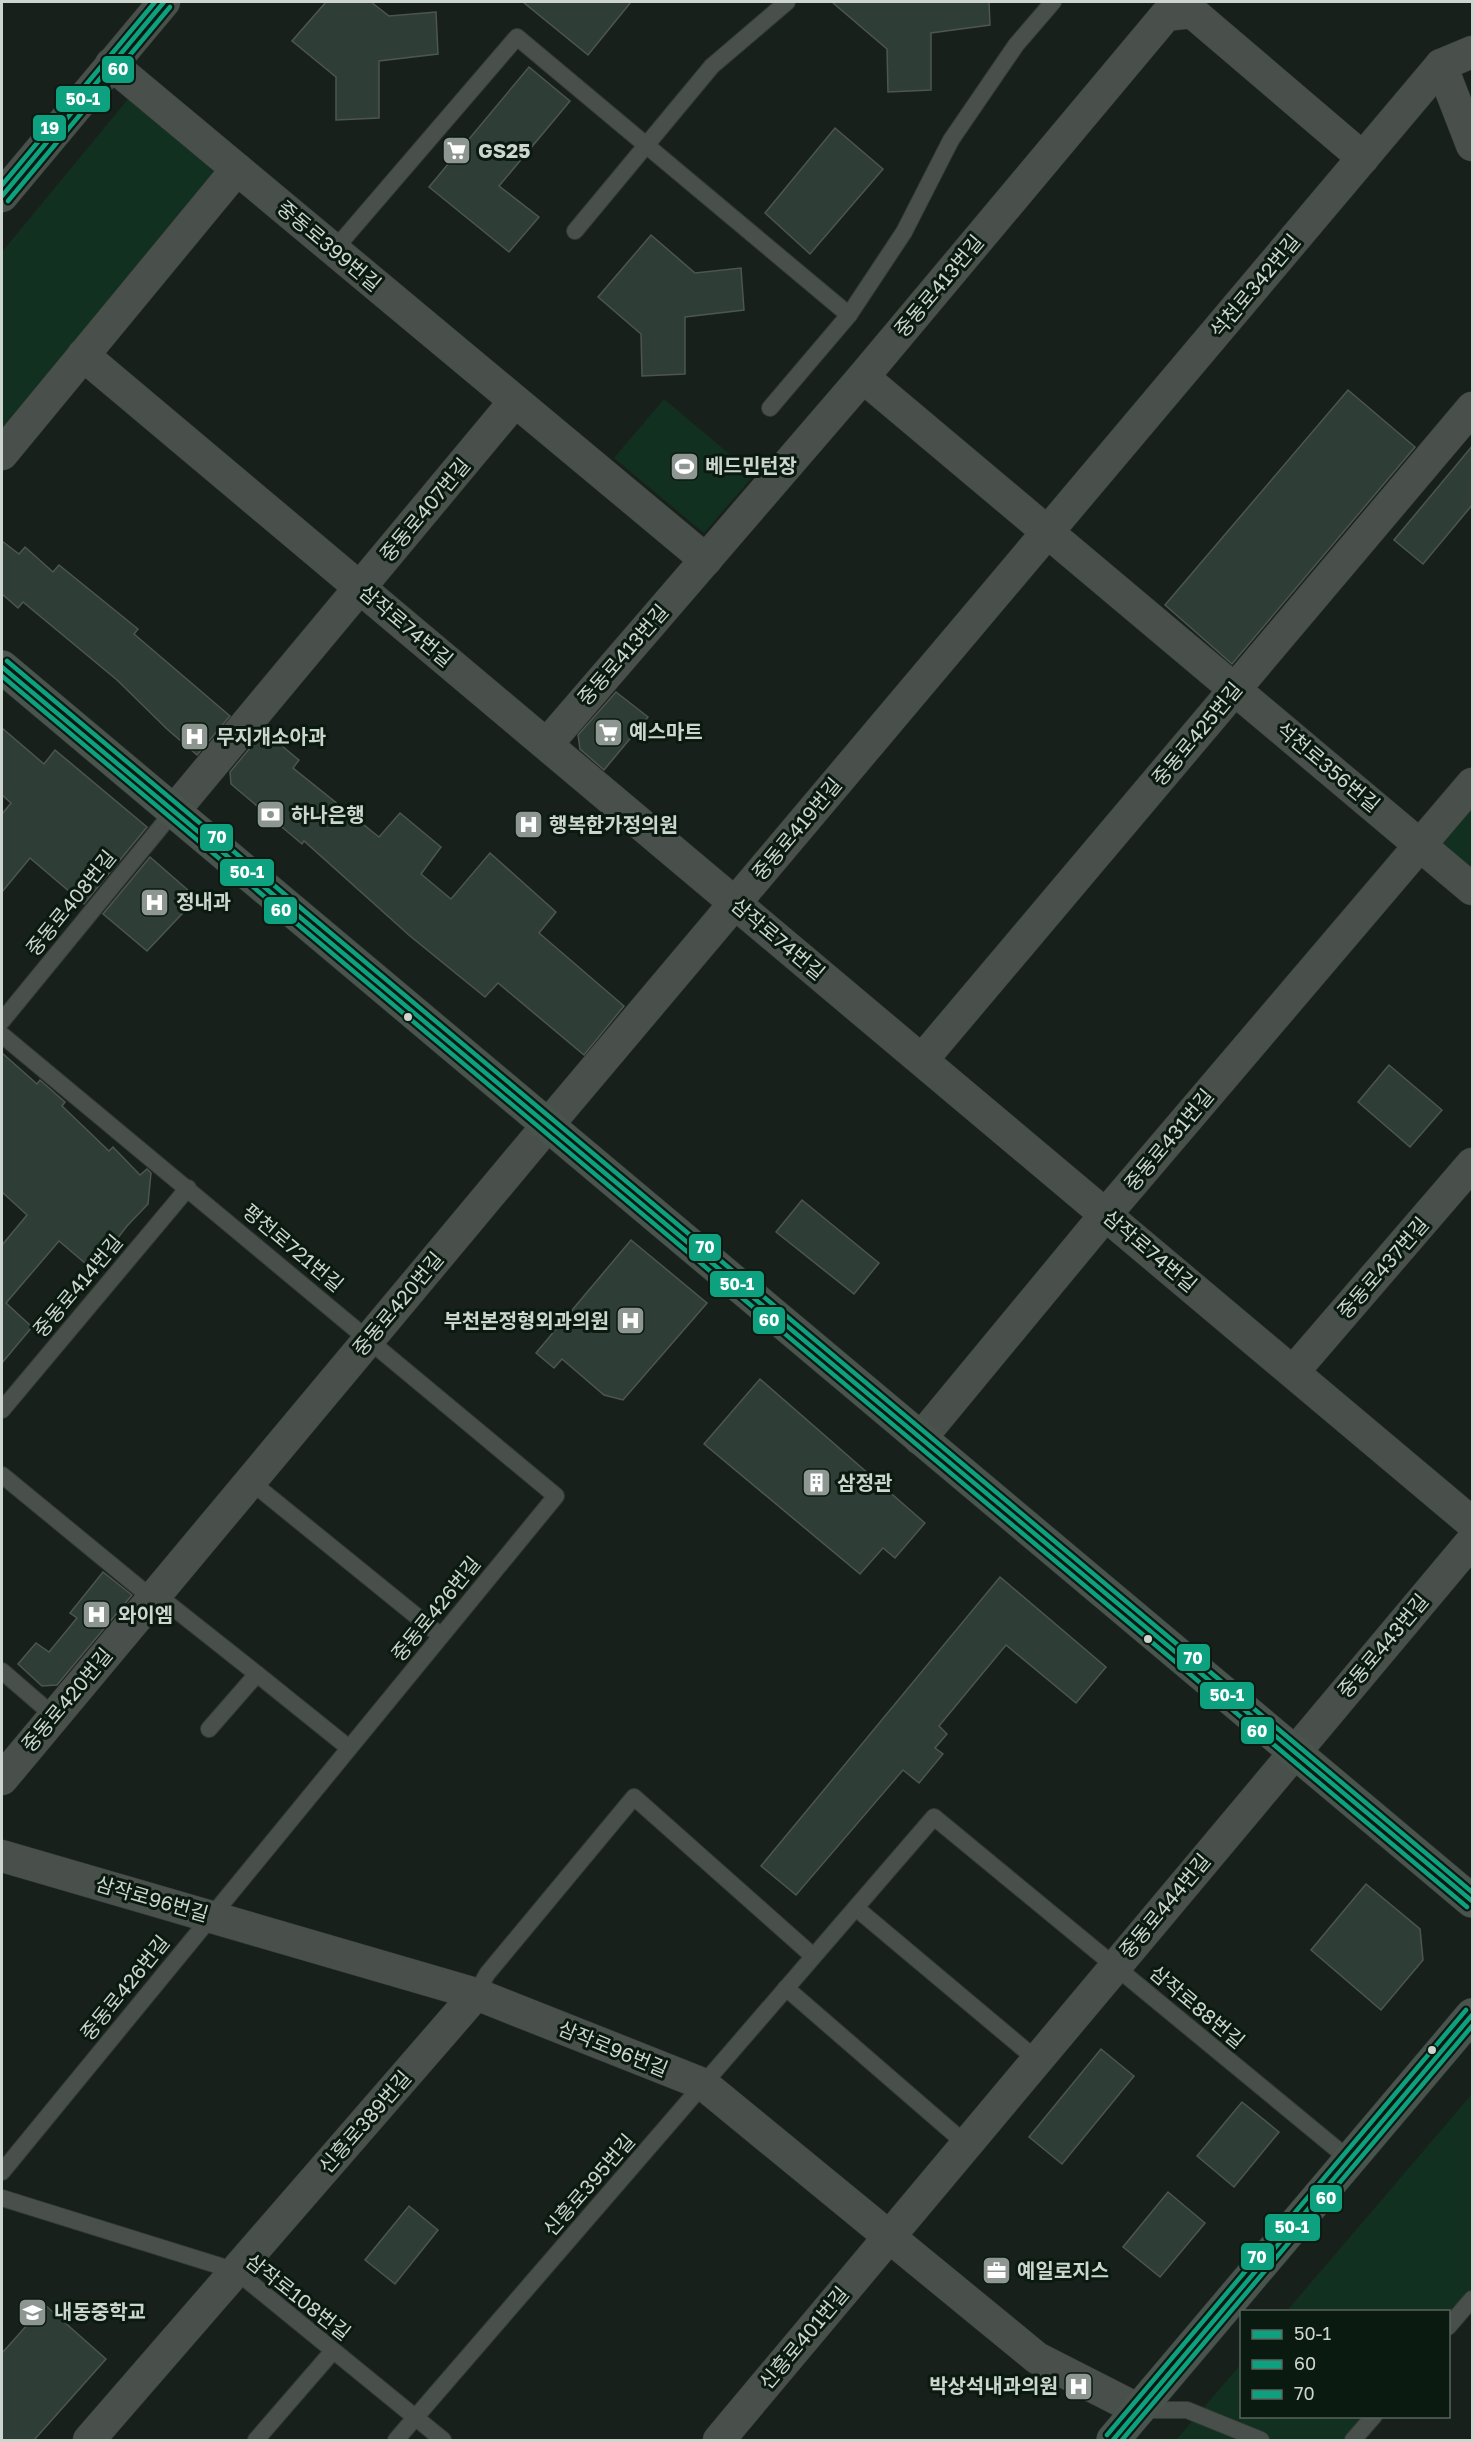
<svg xmlns="http://www.w3.org/2000/svg" width="1474" height="2442" font-family="'Golos Text','Noto Sans KR',sans-serif">
<style>
.green{fill:#123020}
.building{fill:#2e3d35;stroke:#4e5550;stroke-width:1.5}
.lines{fill:none;stroke-linecap:round;stroke-linejoin:round}
.lane-casing{stroke:#343a36;stroke-width:18}
.street-casing{stroke:#343a36;stroke-width:33}
.secondary-casing{stroke:#343a36;stroke-width:34}
.lane{stroke:#49504b;stroke-width:16}
.street{stroke:#49504b;stroke-width:32}
.secondary{stroke:#49544e;stroke-width:33}
.bus-1-casing{stroke:#0b1a11;stroke-width:9}
.bus-2-casing{stroke:#0b1a11;stroke-width:9}
.bus-3-casing{stroke:#0b1a11;stroke-width:9}
.bus-4-casing{stroke:#0b1a11;stroke-width:9}
.bus-1{stroke:#0da180;stroke-width:4.5}
.bus-2{stroke:#0da180;stroke-width:4.5}
.bus-3{stroke:#0da180;stroke-width:4.5}
.bus-4{stroke:#0da180;stroke-width:4.5}
.bus-dot{fill:#ccd6cf;stroke:#0b1a11;stroke-width:2}
.labels{text-anchor:middle;stroke-width:6;stroke-linejoin:round;paint-order:stroke}
.poi-label{font-size:20px;font-weight:bold;fill:#ccd6cf;stroke:#0b1a11;text-anchor:start}
.street-label{font-size:20px;fill:#ccd6cf;stroke:#0b1a11}
.line-badge{stroke:#0b1a11;stroke-width:2}
.badge-label{font-size:16px;text-anchor:middle;font-weight:bold;fill:#fff}
</style>
<rect width="100%" height="100%" fill="#18201b"/>
<g class="green">
<polygon points="138,87 237,169 2,454 2,252"/>
<polygon points="664,399 754,475 704,533 614,458"/>
<polygon points="1472,784 1472,889 1421,844"/>
<polygon points="1472,2094 1472,2299 1449,2327 1448,2312 1286,2312"/>
<polygon points="1241,2364 1242,2416 1372,2417 1352,2440 1176,2440"/>
</g>
<g class="building">
<polygon points="326,2 371,2 389,16 436,12 438,54 379,61 379,118 336,120 336,77 292,41"/>
<polygon points="523,2 631,2 588,55"/>
<polygon points="832,2 989,2 990,25 931,33 931,90 888,92 887,49"/>
<polygon points="529,67 570,101 499,186 539,217 509,252 429,187"/>
<polygon points="835,128 883,169 810,254 765,213"/>
<polygon points="651,235 695,273 741,268 744,310 685,317 685,374 642,376 641,334 598,297"/>
<polygon points="1348,390 1415,447 1232,664 1165,605"/>
<polygon points="1473,445 1473,504 1423,564 1394,540"/>
<polygon points="2,541 19,554 25,547 53,572 59,565 138,629 134,634 230,716 197,755 167,729 117,680 23,602 18,608 2,594"/>
<polygon points="616,692 648,717 604,770 580,749 578,735"/>
<polygon points="2,728 44,764 55,750 147,827 84,904 30,858 2,892 2,814 11,803 2,795"/>
<polygon points="264,731 299,760 293,768 379,837 400,813 441,847 421,874 451,899 490,853 556,912 539,933 624,1006 584,1055 498,983 485,997 410,936 304,841 302,844 231,784 230,772"/>
<polygon points="150,857 197,898 147,951 103,914"/>
<polygon points="2,1053 37,1084 40,1080 65,1102 62,1106 109,1151 113,1147 140,1175 147,1169 151,1173 148,1204 127,1226 93,1270 59,1241 6,1303 32,1327 2,1363 2,1245 27,1215 2,1192"/>
<polygon points="1389,1065 1442,1110 1410,1147 1358,1102"/>
<polygon points="802,1200 879,1263 854,1294 776,1232"/>
<polygon points="631,1240 707,1303 623,1400 604,1395 562,1359 554,1368 536,1353"/>
<polygon points="760,1379 925,1523 895,1558 883,1548 860,1574 704,1444"/>
<polygon points="103,1572 132,1595 57,1685 42,1686 18,1664 36,1643 49,1652 77,1618 70,1613"/>
<polygon points="1000,1577 1106,1667 1076,1703 1006,1645 939,1726 947,1734 935,1748 943,1754 919,1783 903,1770 796,1895 761,1866"/>
<polygon points="1366,1884 1420,1929 1423,1960 1381,2010 1311,1950"/>
<polygon points="1101,2049 1134,2076 1062,2164 1029,2137"/>
<polygon points="1242,2102 1279,2132 1234,2187 1197,2156"/>
<polygon points="1168,2192 1205,2223 1160,2277 1123,2247"/>
<polygon points="409,2206 438,2230 395,2284 365,2260"/>
<polygon points="45,2305 106,2359 34,2440 2,2440 2,2353"/>
</g>
<g class="lines">
<defs>
<g id="lane">
<polyline points="575,231 712,66 787,2"/>
<polyline points="334,250 517,37 849,315"/>
<polyline points="770,408 849,315 904,232 951,140 1016,45 1053,2"/>
<polyline points="2,1021 173,812"/>
<polyline points="2,1035 556,1496 2,2172"/>
<polyline points="2,1410 188,1188"/>
<polyline points="2,1475 142,1590 156,1594 257,1674"/>
<polyline points="250,1481 441,1636"/>
<polyline points="2,1671 54,1716"/>
<polyline points="209,1729 257,1674 349,1748"/>
<polyline points="856,1908 1037,2060"/>
<polyline points="786,1988 966,2144"/>
<polyline points="476,1994 487,1974 634,1797 813,1956"/>
<polyline points="2,2198 236,2271 443,2440"/>
<polyline points="1448,2327 1472,2299"/>
<polyline points="1139,2410 1187,2410 1261,2440"/>
<polyline points="256,2440 333,2351"/>
<polyline points="396,2440 934,1817 1350,2160"/>
<polyline points="1353,2440 1374,2416"/>
</g>
<g id="street">
<polyline points="111,64 706,560"/>
<polyline points="1441,65 1472,145"/>
<polyline points="2,196 164,2"/>
<polyline points="83,355 1472,1523"/>
<polyline points="863,377 1472,889"/>
<polyline points="2,454 237,169"/>
<polyline points="547,744 863,377 1166,15 1192,12 1363,158"/>
<polyline points="173,812 515,401"/>
<polyline points="922,1060 1472,408"/>
<polyline points="1293,1372 1472,1164"/>
<polyline points="920,1439 1106,1214 1472,784"/>
<polyline points="2,1779 547,1126 1441,65 1472,52"/>
<polyline points="2,1856 476,1994 703,2084 1037,2358 1139,2410"/>
<polyline points="89,2440 476,1994"/>
<polyline points="719,2440 1472,1541"/>
</g>
<g id="secondary">
<polyline points="2,667 1472,1901"/>
<polyline points="1113,2440 1472,2015"/>
</g>
</defs>
<use href="#lane" class="lane-casing"/>
<use href="#street" class="street-casing"/>
<use href="#secondary" class="secondary-casing"/>
<use href="#lane" class="lane"/>
<use href="#street" class="street"/>
<use href="#secondary" class="secondary"/>
<defs>
<g id="bus-1">
<polyline points="2,196 164,2"/>
<polyline points="2,667 1472,1901"/>
<polyline points="1113,2440 1472,2015"/>
</g>
<g id="bus-2">
<polyline points="8,201 170,7"/>
<polyline points="2,676 1467,1907"/>
<polyline points="1122,2440 1472,2026"/>
</g>
<g id="bus-3">
<polyline points="7,661 1472,1892"/>
<polyline points="1107,2435 1466,2010"/>
</g>
<polyline id="bus-4" points="2,185 155,2"/>
</defs>
<use href="#bus-1" class="bus-1-casing"/>
<use href="#bus-2" class="bus-2-casing"/>
<use href="#bus-3" class="bus-3-casing"/>
<use href="#bus-4" class="bus-4-casing"/>
<use href="#bus-1" class="bus-1"/>
<use href="#bus-2" class="bus-2"/>
<use href="#bus-3" class="bus-3"/>
<use href="#bus-4" class="bus-4"/>
</g>
<defs>
<symbol id="supermarket-square" viewBox="-11 -11 22 22"><rect x="-9" y="-9" width="18" height="18" rx="4" fill="#8d9690" stroke="#0b1a11"/><path d="M-6-5.5h2.5l.6 2H6L4.5 2H-2.5L-4.4-4H-6ZM-1.5 3.2a1.3 1.3 0 1 0 .1 0ZM3 3.2a1.3 1.3 0 1 0 .1 0Z" fill="#fff"/></symbol>
<symbol id="stadium-square" viewBox="-11 -11 22 22"><rect x="-9" y="-9" width="18" height="18" rx="4" fill="#8d9690" stroke="#0b1a11"/><path d="M0-5a6.5 5 0 1 0 0 10a6.5 5 0 1 0 0-10ZM-3.5-1.8h7v3.6h-7Z" fill="#fff"/></symbol>
<symbol id="hospital-square" viewBox="-11 -11 22 22"><rect x="-9" y="-9" width="18" height="18" rx="4" fill="#8d9690" stroke="#0b1a11"/><path d="M-5-5h3v3.5h4V-5h3V5h-3V1.5h-4V5h-3Z" fill="#fff"/></symbol>
<symbol id="bank-square" viewBox="-11 -11 22 22"><rect x="-9" y="-9" width="18" height="18" rx="4" fill="#8d9690" stroke="#0b1a11"/><path d="M-6-4H6V4H-6ZM0-2.3a2.3 2.3 0 1 0 0 4.6a2.3 2.3 0 1 0 0-4.6Z" fill="#fff"/></symbol>
<symbol id="building-square" viewBox="-11 -11 22 22"><rect x="-9" y="-9" width="18" height="18" rx="4" fill="#8d9690" stroke="#0b1a11"/><path d="M-4-6H4V6H1V3H-1V6H-4ZM-2.5-4.3h1.7v1.8h-1.7ZM.8-4.3h1.7v1.8H.8ZM-2.5-1h1.7V.8h-1.7ZM.8-1h1.7V.8H.8Z" fill="#fff"/></symbol>
<symbol id="office-square" viewBox="-11 -11 22 22"><rect x="-9" y="-9" width="18" height="18" rx="4" fill="#8d9690" stroke="#0b1a11"/><path d="M-6-3h4V-5.5h4V-3h4V5H-6ZM-1-4.5V-3h2v-1.5ZM-6 0V1H6V0Z" fill="#fff"/></symbol>
<symbol id="school-square" viewBox="-11 -11 22 22"><rect x="-9" y="-9" width="18" height="18" rx="4" fill="#8d9690" stroke="#0b1a11"/><path d="M0-5L7-2L0 1L-7-2ZM-4 1L0 2.5L4 1V4Q0 6-4 4Z" fill="#fff"/></symbol>
</defs>
<g fill-rule="evenodd">
<use href="#supermarket-square" x="440" y="134" width="33" height="33"/>
<use href="#stadium-square" x="668" y="450" width="33" height="33"/>
<use href="#supermarket-square" x="592" y="716" width="33" height="33"/>
<use href="#hospital-square" x="178" y="720" width="33" height="33"/>
<use href="#bank-square" x="254" y="798" width="33" height="33"/>
<use href="#hospital-square" x="512" y="808" width="33" height="33"/>
<use href="#hospital-square" x="138" y="886" width="33" height="33"/>
<use href="#hospital-square" x="614" y="1304" width="33" height="33"/>
<use href="#building-square" x="800" y="1466" width="33" height="33"/>
<use href="#hospital-square" x="80" y="1598" width="33" height="33"/>
<use href="#office-square" x="980" y="2254" width="33" height="33"/>
<use href="#school-square" x="16" y="2296" width="33" height="33"/>
<use href="#hospital-square" x="1062" y="2370" width="33" height="33"/>
</g>
<g class="bus-dot">
<circle cx="408" cy="1017" r="5"/>
<circle cx="1148" cy="1639" r="5"/>
<circle cx="1432" cy="2050" r="5"/>
</g>
<g class="labels">
<g class="poi-label">
<text x="478" y="158">GS25</text>
<text x="705" y="473">베드민턴장</text>
<text x="629" y="739">예스마트</text>
<text x="216" y="744">무지개소아과</text>
<text x="291" y="822">하나은행</text>
<text x="549" y="832">행복한가정의원</text>
<text x="176" y="909">정내과</text>
<text x="609" y="1328" text-anchor="end">부천본정형외과의원</text>
<text x="837" y="1490">삼정관</text>
<text x="118" y="1622">와이엠</text>
<text x="1017" y="2278">예일로지스</text>
<text x="54" y="2319">내동중학교</text>
<text x="1058" y="2393" text-anchor="end">박상석내과의원</text>
</g>
<g class="street-label">
<text transform="translate(329 246) rotate(40)" y="7">중동로399번길</text>
<text transform="translate(939 286) rotate(-50)" y="7">중동로413번길</text>
<text transform="translate(1255 286) rotate(-50)" y="7">석천로342번길</text>
<text transform="translate(425 510) rotate(-50)" y="7">중동로407번길</text>
<text transform="translate(406 626) rotate(40)" y="7">삼작로74번길</text>
<text transform="translate(623 655) rotate(-49)" y="7">중동로413번길</text>
<text transform="translate(1197 734) rotate(-50)" y="7">중동로425번길</text>
<text transform="translate(1328 767) rotate(40)" y="7">석천로356번길</text>
<text transform="translate(797 829) rotate(-50)" y="7">중동로419번길</text>
<text transform="translate(71 903) rotate(-51)" y="7">중동로408번길</text>
<text transform="translate(778 939) rotate(40)" y="7">삼작로74번길</text>
<text transform="translate(1169 1140) rotate(-50)" y="7">중동로431번길</text>
<text transform="translate(293 1248) rotate(40)" y="7">평천로721번길</text>
<text transform="translate(1150 1251) rotate(40)" y="7">삼작로74번길</text>
<text transform="translate(1383 1268) rotate(-49)" y="7">중동로437번길</text>
<text transform="translate(78 1286) rotate(-50)" y="7">중동로414번길</text>
<text transform="translate(398 1304) rotate(-50)" y="7">중동로420번길</text>
<text transform="translate(436 1609) rotate(-51)" y="7">중동로426번길</text>
<text transform="translate(1383 1646) rotate(-50)" y="7">중동로443번길</text>
<text transform="translate(67 1700) rotate(-50)" y="7">중동로420번길</text>
<text transform="translate(152 1899) rotate(16)" y="7">삼작로96번길</text>
<text transform="translate(1165 1906) rotate(-50)" y="7">중동로444번길</text>
<text transform="translate(125 1988) rotate(-51)" y="7">중동로426번길</text>
<text transform="translate(1197 2007) rotate(40)" y="7">삼작로88번길</text>
<text transform="translate(613 2049) rotate(22)" y="7">삼작로96번길</text>
<text transform="translate(365 2122) rotate(-49)" y="7">신흥로389번길</text>
<text transform="translate(589 2185) rotate(-49)" y="7">신흥로395번길</text>
<text transform="translate(298 2297) rotate(38)" y="7">삼작로108번길</text>
<text transform="translate(804 2338) rotate(-50)" y="7">신흥로401번길</text>
</g>
</g>
<g class="line-badge">
<rect x="101" y="55" width="34" height="29" rx="6" fill="#0da180"/>
<rect x="55" y="85" width="56" height="28" rx="6" fill="#0da180"/>
<rect x="32" y="114" width="35" height="28" rx="6" fill="#0da180"/>
<rect x="199" y="823" width="35" height="29" rx="6" fill="#0da180"/>
<rect x="219" y="858" width="56" height="29" rx="6" fill="#0da180"/>
<rect x="263" y="896" width="35" height="29" rx="6" fill="#0da180"/>
<rect x="688" y="1233" width="34" height="29" rx="6" fill="#0da180"/>
<rect x="709" y="1270" width="56" height="28" rx="6" fill="#0da180"/>
<rect x="752" y="1306" width="34" height="29" rx="6" fill="#0da180"/>
<rect x="1176" y="1643" width="35" height="29" rx="6" fill="#0da180"/>
<rect x="1199" y="1681" width="56" height="29" rx="6" fill="#0da180"/>
<rect x="1240" y="1716" width="35" height="29" rx="6" fill="#0da180"/>
<rect x="1309" y="2184" width="34" height="29" rx="6" fill="#0da180"/>
<rect x="1264" y="2213" width="57" height="29" rx="6" fill="#0da180"/>
<rect x="1240" y="2242" width="35" height="29" rx="6" fill="#0da180"/>
</g>
<g class="badge-label">
<text x="118" y="75">60</text>
<text x="83" y="105">50-1</text>
<text x="50" y="134">19</text>
<text x="217" y="843">70</text>
<text x="247" y="878">50-1</text>
<text x="281" y="916">60</text>
<text x="705" y="1253">70</text>
<text x="737" y="1290">50-1</text>
<text x="769" y="1326">60</text>
<text x="1193" y="1664">70</text>
<text x="1227" y="1701">50-1</text>
<text x="1257" y="1737">60</text>
<text x="1326" y="2204">60</text>
<text x="1292" y="2233">50-1</text>
<text x="1257" y="2263">70</text>
</g>
<rect width="1474" height="2442" fill="none" stroke="#ccd6cf" stroke-width="6"/>
<rect x="1240" y="2310" width="210" height="108" fill="#0b1a11" stroke="#58655d" stroke-width="1.5"/>
<rect x="1252" y="2330" width="30" height="9" fill="#0da180" stroke="#58655d" stroke-width="1.5"/>
<text x="1294" y="2340" font-size="18" fill="#ccd6cf">50-1</text>
<rect x="1252" y="2360" width="30" height="9" fill="#0da180" stroke="#58655d" stroke-width="1.5"/>
<text x="1294" y="2370" font-size="18" fill="#ccd6cf">60</text>
<rect x="1252" y="2390" width="30" height="9" fill="#0da180" stroke="#58655d" stroke-width="1.5"/>
<text x="1294" y="2400" font-size="18" fill="#ccd6cf">70</text>
</svg>
